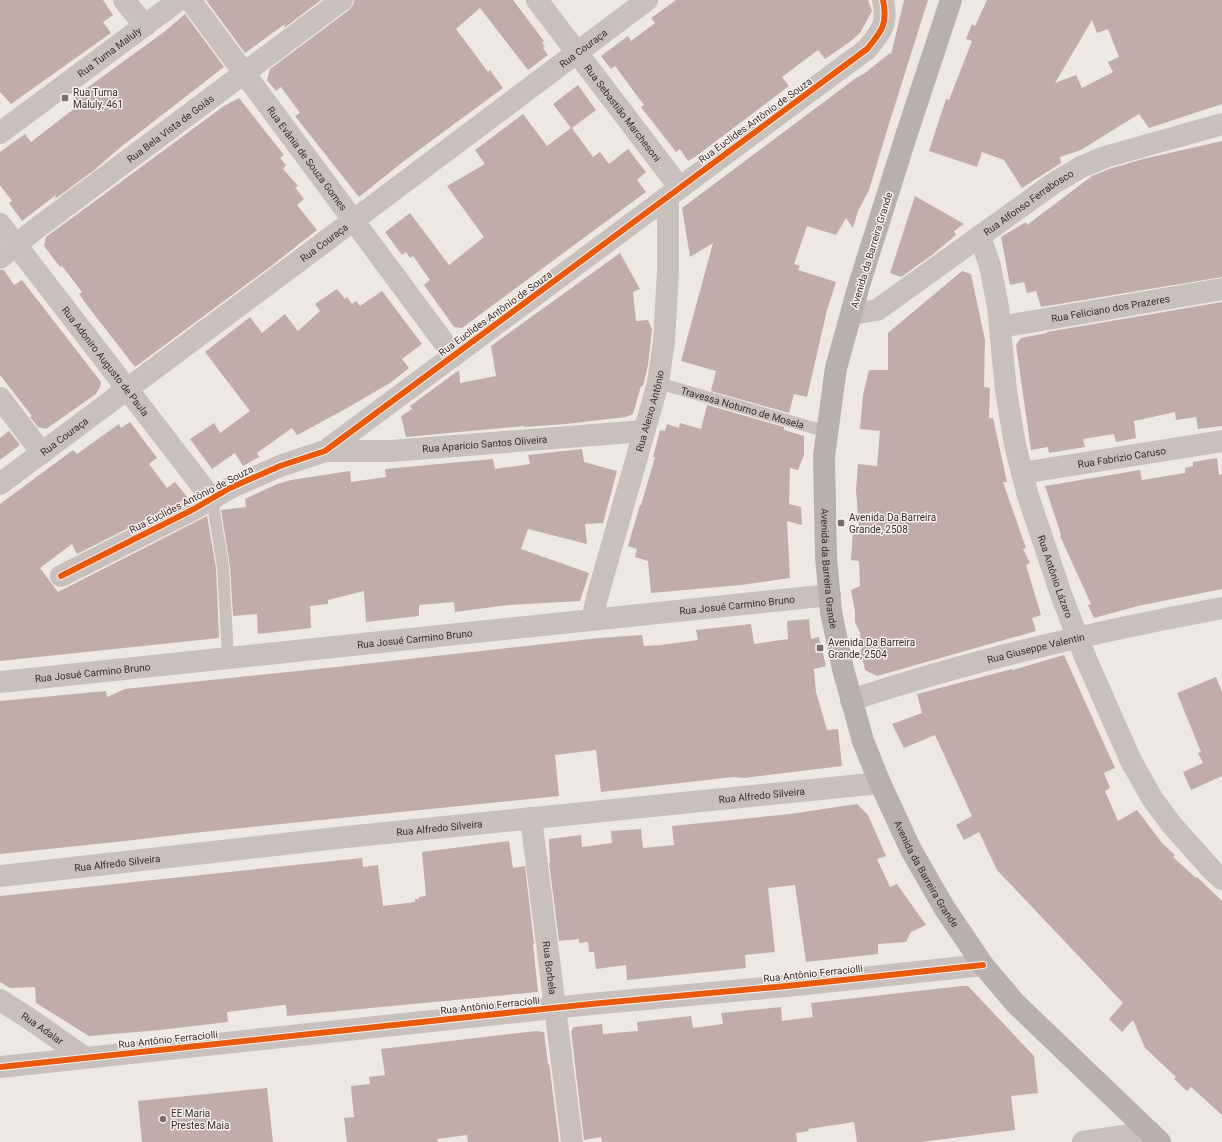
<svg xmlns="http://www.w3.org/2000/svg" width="1222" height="1142" font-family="Roboto,sans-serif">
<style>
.building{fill:#c0aca8;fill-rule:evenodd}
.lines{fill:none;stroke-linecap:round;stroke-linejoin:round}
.lane{stroke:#c7c0bd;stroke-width:12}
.street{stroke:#c7c0bd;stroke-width:22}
.secondary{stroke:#b7b0ae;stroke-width:22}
.cycleway-casing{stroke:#f9f2ee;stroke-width:8}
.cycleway{stroke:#e8590c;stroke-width:6}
.poi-dot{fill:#786e6c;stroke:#f9f2ee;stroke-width:1.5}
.labels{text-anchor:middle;stroke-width:3;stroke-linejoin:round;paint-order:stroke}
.street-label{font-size:10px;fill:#382d2c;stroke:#f9f2ee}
.poi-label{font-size:10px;fill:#382d2c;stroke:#f9f2ee;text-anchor:start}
</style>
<rect width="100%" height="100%" fill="#eee8e4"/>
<g class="building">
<polygon points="0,0 103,0 113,15 103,22 111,33 11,104 0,92"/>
<polygon points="206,0 321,0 284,28 285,24 245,53"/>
<polygon points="354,0 513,0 544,41 542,43 545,46 543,48 548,55 528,70 480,8 456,29 488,72 490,70 503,88 404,161 359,197 295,116 300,113 281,87 276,91 267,80 270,69 349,10 353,5"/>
<polygon points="676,0 868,0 872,11 860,33 851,41 825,59 818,50 782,77 789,86 695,157 688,161 680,149 676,152 641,107 644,105 615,66 611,69 601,56 628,36 631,41 655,23 651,18"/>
<polygon points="904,0 928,0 889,124 869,190 858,211 853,228 846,218 836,235 807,226 794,264 800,266 798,270 836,282 827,310 807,397 794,394 789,413 711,391 716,371 681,361 713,243 690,257 682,208 856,78 865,73 890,53 891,54 896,34"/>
<path d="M987,0H1222V104L1149,128L1139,114L1081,150L1060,157L1061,163L1022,188L1004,160L982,152L977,167L929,151L946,99L949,100L972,41L966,39L972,24L975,26ZM1092,20L1097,33L1108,29L1119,57L1108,62L1113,72L1082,88L1076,75L1055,83Z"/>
<polygon points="185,14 224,67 122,146 93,171 55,199 56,195 22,221 9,203 12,201 0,185 0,152 25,134 31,142 79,105 73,98 164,32"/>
<polygon points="578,85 596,110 572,128 593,157 600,152 609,164 628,149 646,172 637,180 646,192 462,328 454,327 424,285 430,280 413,256 410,258 406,252 402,255 385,232 410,213 449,265 484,237 447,186 485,164 475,150 523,114 547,146 571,128 553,104"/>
<polygon points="239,98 284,155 280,158 286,165 283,169 298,186 295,187 304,199 297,205 317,230 270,267 135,367 86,304 79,294 82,292 62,266 60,267 44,246 46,237 224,106"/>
<polygon points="1222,141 1222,277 1041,307 1036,291 1027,293 1024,282 1010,285 1001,237 1026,222 1027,225 1092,176 1109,169 1143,159"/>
<polygon points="915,196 964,224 954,231 956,235 932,255 901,277 890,273"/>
<polygon points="620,253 640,289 633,292 636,321 648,320 652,329 648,365 643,386 641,386 633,414 626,417 566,424 524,427 524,426 406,437 401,416 412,409 410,406 459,370 460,383 496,376 491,346"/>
<polygon points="0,270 4,270 14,285 22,280 101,382 100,387 96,394 46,429 38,427 30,417 32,416 0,375"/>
<polygon points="962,271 971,274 985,340 984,387 990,388 989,418 993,418 1007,482 1003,482 1026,548 1023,549 1030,563 1026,565 1041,615 1032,618 1036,631 877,676 865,670 860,650 862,649 860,633 855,622 855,611 851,590 860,586 859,561 851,560 853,530 859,530 856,490 858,464 877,466 880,431 860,429 863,395 869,370 888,370 888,333"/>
<polygon points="337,289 345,299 347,297 352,304 356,301 360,306 382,291 422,344 402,359 409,368 390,383 347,408 303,432 297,435 292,428 257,453 259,457 243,466 235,453 212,469 190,439 214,423 220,433 250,411 205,352 250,317 262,333 285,314 298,331 320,311 315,304"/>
<polygon points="1222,302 1222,426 1198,429 1196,417 1176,420 1175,412 1134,421 1136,438 1116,442 1114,434 1083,439 1085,447 1049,453 1048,447 1031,450 1016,345 1021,338 1047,333 1047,332"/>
<polygon points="707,405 784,427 784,430 804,436 804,455 798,470 790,468 789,504 801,507 802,525 787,521 790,578 741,585 651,593 648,561 635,557 637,549 628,546 640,505 641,505 655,457 653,457 660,430 665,431 667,424 679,428 680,423 701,429"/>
<polygon points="130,422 157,458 149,464 167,488 175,482 188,498 77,554 72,544 40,568 58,592 207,516 216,568 219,638 0,661 0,504 73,450 77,454 119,424 121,428"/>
<polygon points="9,431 20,445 0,460 0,438"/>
<polygon points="582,449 584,462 617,471 603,523 585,524 587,544 528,529 521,549 589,573 580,601 508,605 455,612 454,602 419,605 419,616 366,622 364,591 328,600 328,604 310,606 311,628 258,634 257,614 233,616 230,567 221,510 246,507 245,499 277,484 291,480 350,471 351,482 386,477 385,469 493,459 495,469 530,464 528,455"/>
<polygon points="1217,458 1219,475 1222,474 1222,589 1138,606 1094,618 1088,605 1091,604 1060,536 1061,535 1045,486 1140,470 1142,480 1185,473 1185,468 1193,466 1193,462"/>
<polygon points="809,619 811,639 819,637 826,666 814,669 816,692 827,730 838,729 842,766 744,778 733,777 601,792 596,750 555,755 559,796 321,820 193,833 116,842 0,854 0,701 106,691 107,697 125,689 336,667 599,638 642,635 644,646 661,645 698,640 696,630 751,624 754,644 788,639 787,621"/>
<polygon points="1064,655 1115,768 1104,773 1110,788 1105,791 1118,821 1137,810 1162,843 1175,855 1173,857 1196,878 1197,877 1222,901 1222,1115 1191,1087 1187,1091 1174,1079 1176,1077 1145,1048 1133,1020 1122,1032 1109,1019 1123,1003 997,870 979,832 964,840 956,825 972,816 935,735 904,748 892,724 922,713 917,694 1012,669 1013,670"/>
<polygon points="1216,677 1222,692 1222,776 1191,790 1183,772 1203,763 1198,753 1201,752 1177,693"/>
<polygon points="857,804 868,815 886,856 877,859 890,887 897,884 926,925 911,932 906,942 878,944 878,954 806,962 795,885 768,888 775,952 745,955 746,968 627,980 626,965 596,969 594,952 589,952 588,942 579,943 579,939 559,941 549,863 550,863 549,839 581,835 582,847 612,843 611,831 641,829 643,848 674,845 672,826 790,814"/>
<polygon points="509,841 513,868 525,866 534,944 533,944 538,992 287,1016 286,1005 283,1005 227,1012 228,1022 160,1030 89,1036 36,1003 35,987 10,988 0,982 0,896 362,858 363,867 378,865 383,906 415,902 415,899 419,899 419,897 426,896 422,852"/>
<polygon points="962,986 968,986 1034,1056 1038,1093 1011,1096 1015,1130 921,1142 857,1142 854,1122 808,1129 809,1131 796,1133 797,1142 602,1142 601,1137 584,1140 571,1031 574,1027 602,1024 603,1034 638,1031 637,1022 691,1016 693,1028 723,1024 721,1013 781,1007 782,1021 813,1017 811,1003"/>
<polygon points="536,1031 544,1032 548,1065 549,1063 559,1142 468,1142 467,1135 437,1139 438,1142 347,1142 344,1118 354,1117 351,1086 370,1084 369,1077 385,1075 381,1049"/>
<polygon points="267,1088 273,1142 142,1142 138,1101"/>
</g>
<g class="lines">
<g class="lane">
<path id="s1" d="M658,383L828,432"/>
<polyline points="212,499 223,567 228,658"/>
</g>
<g class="street">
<polyline points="124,0 145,26"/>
<path id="s2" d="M190,0L454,356"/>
<path id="s3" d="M537,0L680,188"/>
<path id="s4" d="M0,133L179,0"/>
<path id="s5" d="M0,224L212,499"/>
<path id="s6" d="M980,236L990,266L998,307L1006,391L1015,445L1028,496L1062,597L1086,659L1131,761L1152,798L1171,824L1211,869L1222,879"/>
<path id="s7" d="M0,258L37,228L342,0"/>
<path id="s8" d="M852,314L877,310L1054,183L1081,167L1105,157L1222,124"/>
<path id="s9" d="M1000,327L1222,289"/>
<polyline points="0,398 42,453"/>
<path id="s10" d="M325,451H391L644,431"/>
<path id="s11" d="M1022,473L1222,441"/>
<path id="s12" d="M0,484L370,208L647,0"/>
<path d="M61,576L192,510L230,488L280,466L325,451L867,49C882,31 888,24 883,0"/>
<path id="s13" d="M592,620L598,594L658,383L664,341L668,272V197"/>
<path id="s14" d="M0,682L830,595"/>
<path id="s15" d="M851,700C972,660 1097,631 1222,608"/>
<path id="s16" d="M531,818L572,1142"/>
<path id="s17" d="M0,876L346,837L880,783"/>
<path id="s18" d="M0,1000L30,1019L84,1057"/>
<polyline points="0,1067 591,1004 787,986 983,965"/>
<polyline points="1083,1142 1150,1132"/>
</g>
<path class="secondary" id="s19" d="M951,0L907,133L859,285L836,368L824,456L826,557L831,612L843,669L863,741L880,783L911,850L945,909L983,965L1015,1003L1160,1142"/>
<defs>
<g id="cycleway">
<path d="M61,576L192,510L230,488L280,466L325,451L867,49C882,31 888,24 883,0"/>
<polyline points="0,1067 591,1004 787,986 983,965"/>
</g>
</defs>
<use href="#cycleway" class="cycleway-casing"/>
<use href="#cycleway" class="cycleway"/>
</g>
<g class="poi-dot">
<rect x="61" y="94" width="8" height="8" rx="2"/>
<rect x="837" y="519" width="8" height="8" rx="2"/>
<rect x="816" y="644" width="8" height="8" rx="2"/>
<circle cx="163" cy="1119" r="4"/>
</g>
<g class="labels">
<g class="street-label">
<text dy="4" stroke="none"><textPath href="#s12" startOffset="728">Rua Couraça</textPath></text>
<text dy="4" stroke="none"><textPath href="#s4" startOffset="136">Rua Tuma Maluly</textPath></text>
<text dy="4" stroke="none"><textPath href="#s3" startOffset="142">Rua Sebastião Marchesoni</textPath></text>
<text transform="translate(755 120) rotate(-36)" y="4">Rua Euclides Antônio de Souza</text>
<text dy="4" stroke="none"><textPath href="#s7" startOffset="214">Rua Bela Vista de Goiás</textPath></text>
<text dy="4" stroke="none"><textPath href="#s2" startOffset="197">Rua Evânia de Souza Gomes</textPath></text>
<text dy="4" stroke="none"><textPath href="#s8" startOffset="211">Rua Alfonso Ferrabosco</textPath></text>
<text dy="4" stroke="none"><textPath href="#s12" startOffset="404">Rua Couraça</textPath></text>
<text transform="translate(871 250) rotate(-73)" y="4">Avenida da Barreira Grande</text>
<text dy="4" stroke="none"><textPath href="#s9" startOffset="112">Rua Feliciano dos Prazeres</textPath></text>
<text transform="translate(495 313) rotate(-36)" y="4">Rua Euclides Antônio de Souza</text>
<text dy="4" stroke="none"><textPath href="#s5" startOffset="173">Rua Adoniro Augusto de Paula</textPath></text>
<text dy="4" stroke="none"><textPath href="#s1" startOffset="88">Travessa Noturno de Mosela</textPath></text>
<text dy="4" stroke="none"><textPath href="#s13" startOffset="217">Rua Aleixo Antônio</textPath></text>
<text dy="4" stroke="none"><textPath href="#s12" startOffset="80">Rua Couraça</textPath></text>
<text dy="4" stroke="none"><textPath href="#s10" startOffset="160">Rua Aparício Santos Oliveira</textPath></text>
<text dy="4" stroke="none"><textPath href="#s11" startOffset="101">Rua Fabrizio Caruso</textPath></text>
<text transform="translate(191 499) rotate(-27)" y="4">Rua Euclides Antônio de Souza</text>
<text dy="4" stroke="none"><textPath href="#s19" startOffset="587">Avenida da Barreira Grande</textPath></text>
<text dy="4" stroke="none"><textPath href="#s6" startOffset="350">Rua Antônio Lázaro</textPath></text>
<text dy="4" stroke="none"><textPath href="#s14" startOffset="741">Rua Josué Carmino Bruno</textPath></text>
<text dy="4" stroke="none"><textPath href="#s14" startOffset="417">Rua Josué Carmino Bruno</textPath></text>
<text dy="4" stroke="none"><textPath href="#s15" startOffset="192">Rua Giuseppe Valentin</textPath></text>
<text dy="4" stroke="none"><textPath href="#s14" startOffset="93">Rua Josué Carmino Bruno</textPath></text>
<text dy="4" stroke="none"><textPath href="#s17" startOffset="766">Rua Alfredo Silveira</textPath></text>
<text dy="4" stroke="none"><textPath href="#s17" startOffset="442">Rua Alfredo Silveira</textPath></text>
<text dy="4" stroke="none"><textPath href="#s17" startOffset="118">Rua Alfredo Silveira</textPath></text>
<text dy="4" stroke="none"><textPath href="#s19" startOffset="911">Avenida da Barreira Grande</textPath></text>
<text dy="4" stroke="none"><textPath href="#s16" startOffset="151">Rua Borbela</textPath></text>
<text transform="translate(813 973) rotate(-6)" y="4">Rua Antônio Ferraciolli</text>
<text transform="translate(490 1005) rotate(-6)" y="4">Rua Antônio Ferraciolli</text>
<text dy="4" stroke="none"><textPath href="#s18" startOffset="51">Rua Adalar</textPath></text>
<text transform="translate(168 1039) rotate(-6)" y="4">Rua Antônio Ferraciolli</text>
</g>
<g class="poi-label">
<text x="73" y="96">Rua Tuma<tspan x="73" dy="12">Maluly, 461</tspan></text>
<text x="849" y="521">Avenida Da Barreira<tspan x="849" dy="12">Grande, 2508</tspan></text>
<text x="828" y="646">Avenida Da Barreira<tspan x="828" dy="12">Grande, 2504</tspan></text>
<text x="171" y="1117">EE Maria<tspan x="171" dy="12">Prestes Maia</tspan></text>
</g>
</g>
</svg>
